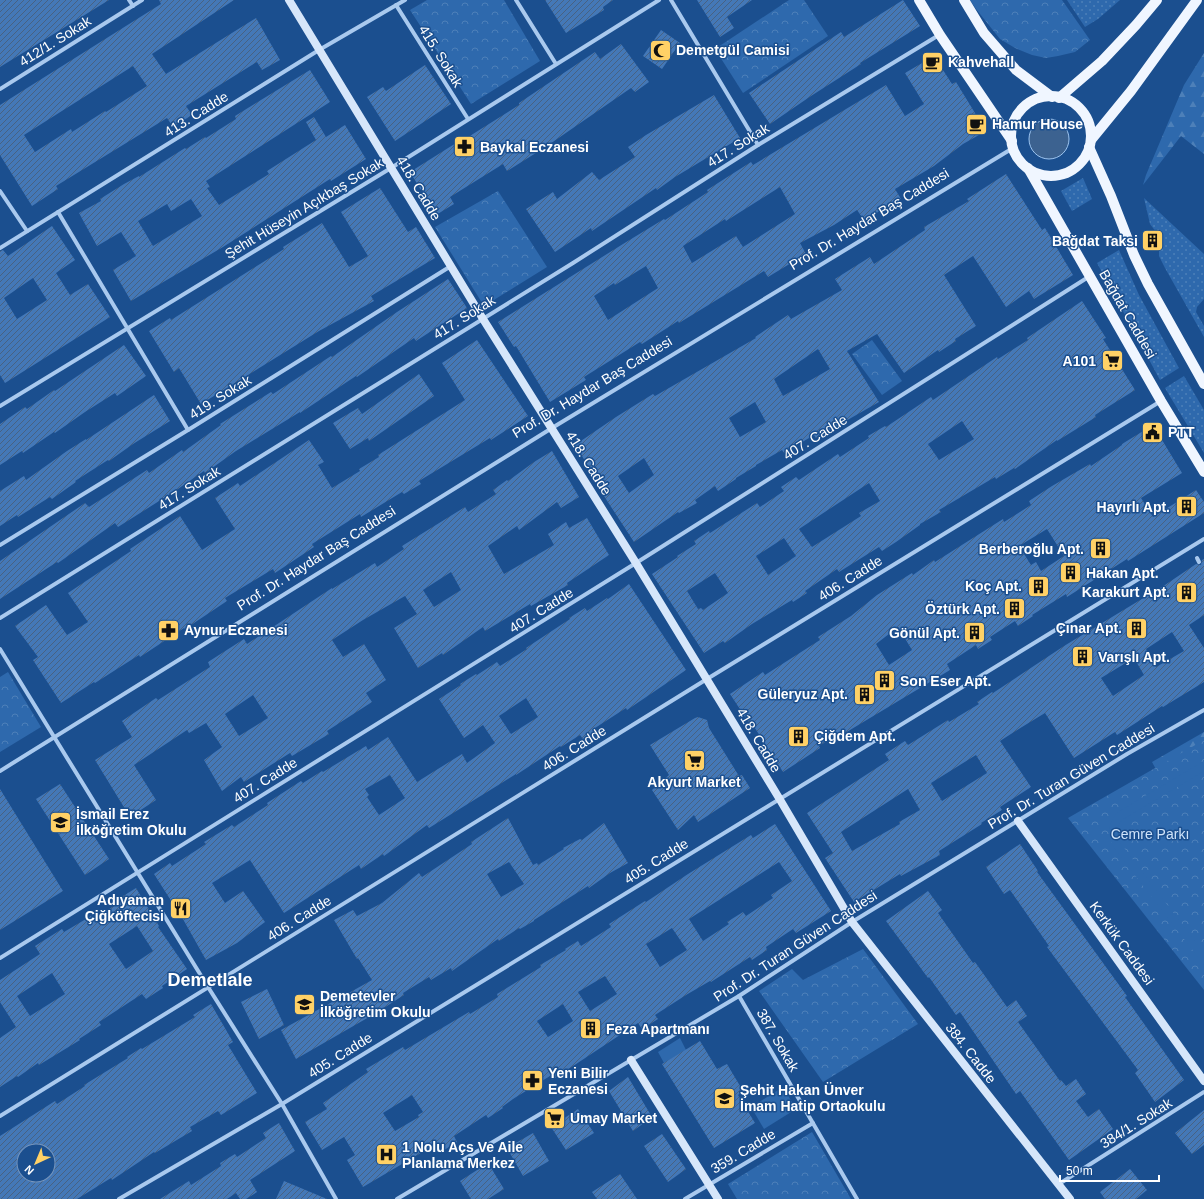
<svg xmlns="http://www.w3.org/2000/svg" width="1204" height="1199" font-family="Helvetica,sans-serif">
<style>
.grass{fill:url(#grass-dots)}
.forest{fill:url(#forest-firs)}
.park{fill:url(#park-crowns)}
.garden{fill:#2e69ad}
.water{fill:#3c6290;stroke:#9cc4f0}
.building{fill:url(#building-hatch);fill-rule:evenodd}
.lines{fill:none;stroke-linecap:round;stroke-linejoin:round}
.street{stroke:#a9c9ee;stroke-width:4}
.secondary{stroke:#d6e6fa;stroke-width:8}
.primary{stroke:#f0f6ff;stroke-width:10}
.labels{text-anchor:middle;stroke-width:3;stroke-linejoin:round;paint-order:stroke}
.street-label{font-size:14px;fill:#fff;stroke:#1b4f8f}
.poi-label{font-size:14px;font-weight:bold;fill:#fff;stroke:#1b4f8f;text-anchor:start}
.park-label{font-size:14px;fill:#cfe3fa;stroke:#1b4f8f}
.district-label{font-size:18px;font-weight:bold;fill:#fff;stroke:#1b4f8f}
</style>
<defs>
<pattern id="grass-dots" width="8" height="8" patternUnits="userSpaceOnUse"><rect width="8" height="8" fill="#2e69ad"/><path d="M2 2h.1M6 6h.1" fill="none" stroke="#4d80b9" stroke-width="1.8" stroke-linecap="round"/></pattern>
<pattern id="forest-firs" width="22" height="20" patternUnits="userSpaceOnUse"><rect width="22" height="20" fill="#2e69ad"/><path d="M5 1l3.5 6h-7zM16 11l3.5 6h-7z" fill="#4d80b9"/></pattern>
<pattern id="park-crowns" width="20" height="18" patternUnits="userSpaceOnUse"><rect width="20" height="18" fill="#2e69ad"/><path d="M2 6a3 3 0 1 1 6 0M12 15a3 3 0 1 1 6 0" fill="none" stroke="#4d80b9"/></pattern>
<pattern id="building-hatch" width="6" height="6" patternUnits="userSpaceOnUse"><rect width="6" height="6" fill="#4478b7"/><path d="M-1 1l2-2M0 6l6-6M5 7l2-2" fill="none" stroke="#486282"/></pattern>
</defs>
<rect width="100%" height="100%" fill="#1b4f8f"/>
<g class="grass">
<polygon points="1067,0 1120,0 1098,19 1085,27"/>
<polygon points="1083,178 1092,199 1072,211 1061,191"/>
<polygon points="1144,198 1204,254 1204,299 1197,307 1196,312 1204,326 1204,337 1165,268 1159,256 1159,250 1160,245 1156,232 1150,224"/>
<polygon points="1119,250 1139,295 1179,368 1160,380 1097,263"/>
<polygon points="1184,376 1204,410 1204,453 1165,388"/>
</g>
<g class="forest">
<polygon points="1204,53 1204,154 1181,136 1143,185 1146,175 1184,85"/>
<polygon points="1204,732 1204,746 1158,773 1152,762"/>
</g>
<g class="park">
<polygon points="427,0 504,0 540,61 471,104 410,10"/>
<polygon points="789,0 804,0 828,36 743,93 715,49"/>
<polygon points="970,0 1062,0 1090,40 1075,52 1058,56 1046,58 1032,55 1015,48 1000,39 976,9"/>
<polygon points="498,191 547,267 484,306 435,227"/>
<polygon points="872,340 902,381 882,395 852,354"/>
<polygon points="8,672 41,727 0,752 0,677"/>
<polygon points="1204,740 1204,990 1068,818"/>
<polygon points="863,949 918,1024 823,1082 759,991 792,969 803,980"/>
<polygon points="812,1132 851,1199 737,1199 728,1184"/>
</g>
<g class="garden">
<path d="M1204,761V771L1122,820C1116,828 1116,835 1121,844L1204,953V965L1115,849C1107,837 1107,823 1118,812Z"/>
<polygon points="680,1038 686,1050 664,1063 658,1052"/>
<polygon points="783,1087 796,1109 764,1129 751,1107"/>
</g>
<circle class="water" cx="1049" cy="139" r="20"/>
<g class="building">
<polygon points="0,0 109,0 0,67"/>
<path d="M159,0H234L152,54L166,74L256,18L280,60L262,70L257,62L186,106L192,115L173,127L167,118L56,186L58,189L32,206L0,155V105L161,4ZM133,66L147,86L106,112L105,111L72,132L71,129L35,152L24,135Z"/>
<polygon points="545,0 613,0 603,7 604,10 566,33"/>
<polygon points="697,0 752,0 727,17 734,28 720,37"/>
<polygon points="903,0 920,26 860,63 861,64 811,96 770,124 749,93 841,32 844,37"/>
<polygon points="661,30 680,43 662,69 643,56"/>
<polygon points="621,44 649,82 635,92 631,88 547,146 507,171 503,164 450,197 454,204 436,215 410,172 464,138 465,139 519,105 519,103 595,52 600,59"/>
<path d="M934,56L952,84L956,82L986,131L963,144L934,166L895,189L901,199L864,220L857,210L834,225L800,243L806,254L768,277L764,271L679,323L678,321L642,344L640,342L584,377L586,380L550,402L516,346L514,347L498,322L623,244L664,219L665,220L708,192L707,190L751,162L753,165L886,85L905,116L924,104L905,73ZM780,187L795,214L743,247L736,236L692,263L683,246L725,219L726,221ZM646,266L658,288L608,320L594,296L614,283L615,285Z"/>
<polygon points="425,65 451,104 395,141 367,97 383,87 386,91"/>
<path d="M310,70L330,102L206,181L210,187L207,188L219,205L269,174L267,171L316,140L306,122L314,117L326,137L345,125L366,159L331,181L330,179L223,247L131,301L113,270L136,256L121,232L97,246L79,213L101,201L100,199L124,184L139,176V177L185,148L186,149L205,137L206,138L236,119L235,116ZM191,199L202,216L153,246L138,221L167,204L171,211Z"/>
<polygon points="714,95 740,138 675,177 657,190 656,188 592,231 591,228 555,252 526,209 553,192 557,199 592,172 599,180 635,157 628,147 646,135"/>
<path d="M1006,174L1042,230L1045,228L1073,275L1034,299L1029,291L1006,307L973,256L944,275L976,326L955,339L956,341L939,352L938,350L904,373L877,334L847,351L879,402L816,438L814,435L784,453L782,450L756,465V466L736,478V479L718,491L715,486L695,500L697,503L679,513L678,512L634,542L602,493L604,491L575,445L616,417L653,394L655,396L756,338L755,337L788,315L791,319L842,290L835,279L870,257L874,264L925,230L924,227L969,201L967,199ZM818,349L830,369L783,396L774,379ZM755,402L766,422L740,437L729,418ZM644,458L654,475L629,493L618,476Z"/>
<polygon points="380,188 408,232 416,227 435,258 371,296 374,301 319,331 201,404 179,368 174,372 149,331 170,318 171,320 284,249 283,247 322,223 349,267 368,256 341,212"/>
<path d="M52,226L75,260L56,273L70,295L88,284L110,317L5,383L0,375V251L3,250L8,256ZM33,278L47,300L17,319L4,298Z"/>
<polygon points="448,279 467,308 416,341 414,338 357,377 356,376 300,413 300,412 236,451 205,473 204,471 175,491 118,527 115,523 58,563 57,562 0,599 0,561 85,503 89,507 147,470 149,473 182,450 183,452 221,425 220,424 271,392 273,394 331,356 332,357 397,312"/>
<path d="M1082,301L1106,338L1103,339L1135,390L1095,415L1096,417L1057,441V440L1015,469L1014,468L996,479L995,477L939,510L941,512L920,524V525L896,542L882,551L879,547L839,572L837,569L805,591L807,593L793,602L792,600L752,624L725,643L723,641L704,653L652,574L678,557L677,556L696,544L694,541L709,531L710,533L757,503L760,507L784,491L781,487L796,477L799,480L838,454L840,457L869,438L868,436L885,426L886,427L931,397L933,400L982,367L997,357L998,359L1028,340L1027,338ZM962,421L974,439L939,460L928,444ZM869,483L880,501L859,513L861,516L812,547L799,529ZM784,538L796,556L768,575L756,556ZM715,573L728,593L703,610L701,608L698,609L687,591Z"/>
<polygon points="477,340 528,416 491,440 490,438 419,481 421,484 404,494 402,492 361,517 360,514 312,544 314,547 275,573 273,569 225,598 227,601 185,629 184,628 140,657 139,655 95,683 94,682 61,703 33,660 38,657 15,626 46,605 67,635 88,622 68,593 131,551 130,549 180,516 202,550 235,529 215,498 238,483 240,486 309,440 324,462 318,465 332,488 360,471 359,469 379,457 378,455 465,400 442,363"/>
<polygon points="124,345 146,376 117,396 115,393 85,412 55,433 54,432 23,453 22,451 0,465 0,424 25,407 27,409 54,390 55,391"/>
<polygon points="419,374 434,396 369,441 368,438 350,449 333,423 358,408 362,414"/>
<polygon points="154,395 170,421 133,444 109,461 108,460 75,481 76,482 52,499 50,497 18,517 17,515 0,526 0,491 24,476 26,480 67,451 86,439 86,440"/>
<path d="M1153,425L1182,473L1141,498L1153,517L1196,490L1204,502V513L1128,561L1127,559L1067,597L1066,594L1032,615L1033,616L1018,626L1015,621L990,637L992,640L978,649L976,645L947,664L950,670L845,733L843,731L819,746L820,748L783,772L753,725L751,726L730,694L763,672L765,675L820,640L818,637L851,616L877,595L912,573L913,575L934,560L935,562L1003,519L1004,522L1031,505L1029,501L1052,486L1090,464L1091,466L1122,445V444ZM1047,529L1064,556L1041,571L1036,562L1031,565L1019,546ZM898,627L912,650L889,665L876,644Z"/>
<path d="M552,451L579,497L561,508L557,502L519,530L517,526L488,546L504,574L554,545L548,534L566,522L569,528L587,518L609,555L567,583L568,585L531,606L530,604L485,631L483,627L443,655L442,653L418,668L394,628L417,614L405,596L363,620L332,640L343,657L364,644L386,680L366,693L372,702L327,731L329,734L292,756L290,753L244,782L241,777L222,791L204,760L222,747L206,723L189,733L187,730L134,765L156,800L130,817L95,760L132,737L122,721L156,698L158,700L210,667L208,662L244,639L247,644L332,588V589L375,563L377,567L404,549L402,546L465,507L468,512L496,494L493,490L507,480L508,481L534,462ZM451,572L461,590L434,607L423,590ZM253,695L268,718L239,736L225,714Z"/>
<path d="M1204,559V615L1189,625L1204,648V682L1163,707L1162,706L1117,735L1115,732L1074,758L1045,713L1022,727L1000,741L1031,787L1000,807L1002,810L981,823L982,824L939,851L940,855L901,876L900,874L854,902L825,858L833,853L807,813L889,760L885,754L905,741L908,745L948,720L949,722L979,704L977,702L992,692L993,693L1064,646L1165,585L1196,564L1201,565L1202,560ZM1172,632L1184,651L1156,667L1146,649ZM1134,658L1144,675L1113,696L1101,678ZM976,755L987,773L942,801L931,783ZM908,789L920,810L899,822L900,824L852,851L841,832Z"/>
<path d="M629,584L686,670L627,710L626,708L595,728L596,730L583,739L580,735L561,747L560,746L516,775V774L429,828L427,825L384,856L383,854L361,869L359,865L284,913L250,860L212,883L225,903L243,891L265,922L237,943L206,960L184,921L154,874L170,863L172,866L206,844L204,842L232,825L234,827L268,805L267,803L301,781L303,783L322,771L323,772L366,746L368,750L388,737L417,782L462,754L467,763L495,743L483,725L464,738L439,699L461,685L460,684L476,674L477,675L497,662L500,666L527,649L526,648L570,619L569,618L585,608L587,611L607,598L608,599ZM526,698L538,717L511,734L499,716ZM390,775L405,798L379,815L367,797L369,795L365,789Z"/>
<polygon points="698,717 707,720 709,728 739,776 742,775 750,788 698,822 694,815 678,830 652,790 669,775 650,745 695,718"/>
<polygon points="60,784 109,859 85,875 36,799"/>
<polygon points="0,789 63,891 0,930"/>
<path d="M508,818L533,865L537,863L538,865L564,849L563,848L580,839L582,840L604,823L628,863L610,873L589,888L588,886L534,920V921L520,929L519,928L499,941L498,939L452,971L451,968L431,980L429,977L403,993L404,995L376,1013L296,1059L281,1030L334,1001L332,997L344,992L347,994L372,980L358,958L357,959L334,920L353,910L357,916L382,903L419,873L422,877L472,844L471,842ZM509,862L524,884L501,897L487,874Z"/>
<path d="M775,824L831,911L796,933L793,929L766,947L767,950L752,960L750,957L711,982L710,981L686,995L655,1015L658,1019L642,1029L638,1023L552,1080L550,1076L513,1099L502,1107L503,1108L488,1118L486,1115L454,1136L457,1142L441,1152L436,1144L363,1187L347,1160L355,1155L344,1137L322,1150L305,1122L327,1109L323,1103L368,1072L366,1069L403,1047L405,1050L469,1012L470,1014L498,997L497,994L541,967L540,965L566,950L565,949L578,941L581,946L611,927L609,924L645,901L646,902L688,874L751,835L753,838ZM779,862L792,881L771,895L773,898L746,916L743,912L727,922L729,924L703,941L689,919ZM672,928L687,950L660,967L646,944ZM605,976L617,994L590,1011L578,992ZM563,1004L573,1021L548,1037L537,1021ZM412,1095L423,1112L418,1115L419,1117L395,1131L383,1113Z"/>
<polygon points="1020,844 1038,871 1037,872 1127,996 1125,997 1184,1080 1155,1102 1135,1073 1138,1070 1047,947 1049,946 1010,890 1004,894 986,867"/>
<path d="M136,888L159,926L158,927L187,969L162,986L163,988L146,999L142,994L99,1022L101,1025L79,1039L80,1040L39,1065L38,1063L18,1077L17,1076L0,1087V1038L16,1027L0,1002V980L40,954L35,946L62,929L64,932L91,916L93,919L122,901L120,898ZM137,926L153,951L126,969L109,944ZM52,973L65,994L30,1016L17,996Z"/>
<polygon points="928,891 942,910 938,913 973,963 975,962 1007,1007 1016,1000 1027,1016 1018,1022 1060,1081 1061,1080 1066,1086 1076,1079 1086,1094 1076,1101 1088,1117 1099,1109 1113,1129 1069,1160 1020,1091 1016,1094 960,1012 956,1015 929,977 928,978 886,921"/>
<polygon points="267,989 284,1025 259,1039 241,1002"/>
<path d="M211,1004L233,1042L228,1045L257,1093L221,1115L218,1111L190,1127L192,1131L155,1153L154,1152L112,1180L111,1178L77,1199H0V1136L55,1101L57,1104L85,1086L84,1085L128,1058L127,1057L141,1048L142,1049L195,1017L193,1015ZM24,1151H48V1175H24Z"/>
<polygon points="700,1041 717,1069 727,1064 743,1091 738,1095 755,1123 714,1148 662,1064"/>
<polygon points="628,1077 652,1117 633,1131 609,1091"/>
<polygon points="578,1109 594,1133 566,1150 551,1127"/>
<polygon points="1204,1110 1204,1145 1192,1154 1175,1133"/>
<polygon points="279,1123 295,1151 250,1180 257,1192 246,1199 240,1199 236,1193 227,1199 160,1199 189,1181 191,1185 221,1166 220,1163 235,1154 237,1157 266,1138 263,1133"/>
<polygon points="533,1133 549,1161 523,1176 507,1148"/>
<polygon points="662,1134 686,1169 668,1182 644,1146"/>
<polygon points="488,1163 504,1189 488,1199 471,1199 460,1181"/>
<polygon points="1130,1169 1147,1190 1136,1199 1105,1199 1100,1192"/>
<polygon points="620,1174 637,1199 597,1199 592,1192"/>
<polygon points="284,1181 327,1199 276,1199"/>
</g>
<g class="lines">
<g class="street">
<polyline points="129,0 133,6"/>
<polyline points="516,0 556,64"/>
<polyline points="671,0 758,145"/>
<polyline points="396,5 468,119"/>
<polyline points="0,89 142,0"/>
<polyline points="0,191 27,231"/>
<polyline points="58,212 188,430"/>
<polyline points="0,248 319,50 405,0"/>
<polyline points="0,406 391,168 659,0"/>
<polyline points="0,545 188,430 451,266"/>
<polyline points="1197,558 1199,562"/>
<polyline points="0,618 573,263 758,145 939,35"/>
<polyline points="0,649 208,987 282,1104 336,1199"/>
<polyline points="0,771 552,428 1013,148"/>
<polyline points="0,958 636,563 1090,276"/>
<polyline points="739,996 857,1199"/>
<polyline points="0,1116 707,679 1161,401"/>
<polyline points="1059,1184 1204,1092"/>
<polyline points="119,1199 282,1104 1204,539"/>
<polyline points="397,1199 739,996 852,922 1127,754 1204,710"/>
<polyline points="685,1199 813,1123"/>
</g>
<g class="secondary">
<polyline points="289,0 483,319 636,563 779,798 852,922 1070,1199"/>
<polyline points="1018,821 1204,1081"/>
<polyline points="631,1060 718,1199"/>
</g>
<g class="primary">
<polyline points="919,0 940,35 1012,141"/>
<polyline points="964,0 984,33 1016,70 1052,97"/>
<circle cx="1051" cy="136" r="40"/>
<polyline points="1059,98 1102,61 1136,25 1157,0"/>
<polyline points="1091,140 1131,91 1197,0"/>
<polyline points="1089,147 1111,196 1134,255 1148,284 1204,384"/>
<polyline points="1028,168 1161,401 1204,472"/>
</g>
</g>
<defs>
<symbol id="mosque-square" viewBox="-11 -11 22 22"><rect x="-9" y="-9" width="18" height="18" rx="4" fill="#ffd166" stroke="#1b4f8f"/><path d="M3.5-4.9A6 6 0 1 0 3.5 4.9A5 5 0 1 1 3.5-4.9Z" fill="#111"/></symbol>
<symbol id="cafe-square" viewBox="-11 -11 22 22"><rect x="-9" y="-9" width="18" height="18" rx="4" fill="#ffd166" stroke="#1b4f8f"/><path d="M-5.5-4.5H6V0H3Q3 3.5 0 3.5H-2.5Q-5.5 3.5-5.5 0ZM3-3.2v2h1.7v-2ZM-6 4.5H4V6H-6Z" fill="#111"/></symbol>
<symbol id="pharmacy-square" viewBox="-11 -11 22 22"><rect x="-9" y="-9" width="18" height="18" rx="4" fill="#ffd166" stroke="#1b4f8f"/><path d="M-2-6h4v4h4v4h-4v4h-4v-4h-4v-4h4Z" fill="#111"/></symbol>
<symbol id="building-square" viewBox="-11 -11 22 22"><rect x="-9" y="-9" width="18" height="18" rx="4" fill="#ffd166" stroke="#1b4f8f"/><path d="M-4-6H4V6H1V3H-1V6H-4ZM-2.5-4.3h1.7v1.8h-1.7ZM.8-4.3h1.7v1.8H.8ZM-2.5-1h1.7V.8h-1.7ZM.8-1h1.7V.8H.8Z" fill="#111"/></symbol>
<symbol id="supermarket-square" viewBox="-11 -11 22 22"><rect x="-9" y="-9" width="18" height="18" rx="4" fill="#ffd166" stroke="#1b4f8f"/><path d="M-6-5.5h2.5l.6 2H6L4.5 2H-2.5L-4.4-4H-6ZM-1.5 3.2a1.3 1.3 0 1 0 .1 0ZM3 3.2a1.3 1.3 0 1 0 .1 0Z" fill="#111"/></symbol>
<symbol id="civic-square" viewBox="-11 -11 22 22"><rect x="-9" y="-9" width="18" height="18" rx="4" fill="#ffd166" stroke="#1b4f8f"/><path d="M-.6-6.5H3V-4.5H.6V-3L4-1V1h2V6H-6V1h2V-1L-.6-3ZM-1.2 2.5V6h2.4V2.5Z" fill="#111"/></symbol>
<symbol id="school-square" viewBox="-11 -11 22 22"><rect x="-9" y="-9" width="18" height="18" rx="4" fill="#ffd166" stroke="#1b4f8f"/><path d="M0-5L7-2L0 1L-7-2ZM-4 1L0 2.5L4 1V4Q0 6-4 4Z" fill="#111"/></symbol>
<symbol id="restaurant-square" viewBox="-11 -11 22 22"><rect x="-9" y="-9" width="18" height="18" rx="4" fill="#ffd166" stroke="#1b4f8f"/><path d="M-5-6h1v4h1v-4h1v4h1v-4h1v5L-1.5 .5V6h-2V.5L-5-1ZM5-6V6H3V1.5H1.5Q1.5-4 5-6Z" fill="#111"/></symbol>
<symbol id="hospital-square" viewBox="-11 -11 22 22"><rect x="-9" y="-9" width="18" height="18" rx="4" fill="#ffd166" stroke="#1b4f8f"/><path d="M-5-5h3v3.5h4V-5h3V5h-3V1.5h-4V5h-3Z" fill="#111"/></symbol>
</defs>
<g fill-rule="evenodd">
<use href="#mosque-square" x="648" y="38" width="25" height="25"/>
<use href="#cafe-square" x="920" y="50" width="25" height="25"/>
<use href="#cafe-square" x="964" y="112" width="25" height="25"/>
<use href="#pharmacy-square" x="452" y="134" width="25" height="25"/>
<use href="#building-square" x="1140" y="228" width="25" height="25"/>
<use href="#supermarket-square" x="1100" y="348" width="25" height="25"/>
<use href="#civic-square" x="1140" y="420" width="25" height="25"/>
<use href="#building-square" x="1174" y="494" width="25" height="25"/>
<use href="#building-square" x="1088" y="536" width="25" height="25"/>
<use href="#building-square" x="1058" y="560" width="25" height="25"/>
<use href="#building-square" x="1026" y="574" width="25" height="25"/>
<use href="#building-square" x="1174" y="580" width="25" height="25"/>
<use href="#building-square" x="1002" y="596" width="25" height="25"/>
<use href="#building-square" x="1124" y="616" width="25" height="25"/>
<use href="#pharmacy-square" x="156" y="618" width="25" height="25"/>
<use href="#building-square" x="962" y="620" width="25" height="25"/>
<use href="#building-square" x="1070" y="644" width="25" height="25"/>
<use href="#building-square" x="872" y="668" width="25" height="25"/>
<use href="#building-square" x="852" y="682" width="25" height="25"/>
<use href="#building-square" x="786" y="724" width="25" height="25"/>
<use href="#supermarket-square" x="682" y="748" width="25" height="25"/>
<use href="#school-square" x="48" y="810" width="25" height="25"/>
<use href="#restaurant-square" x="168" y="896" width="25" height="25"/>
<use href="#school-square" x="292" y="992" width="25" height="25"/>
<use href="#building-square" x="578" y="1016" width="25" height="25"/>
<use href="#pharmacy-square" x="520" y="1068" width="25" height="25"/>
<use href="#school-square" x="712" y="1086" width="25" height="25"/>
<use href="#supermarket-square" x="542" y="1106" width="25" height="25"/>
<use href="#hospital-square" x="374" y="1142" width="25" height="25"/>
</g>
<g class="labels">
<g class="street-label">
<text transform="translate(55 41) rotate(-32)" y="5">412/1. Sokak</text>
<text transform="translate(441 56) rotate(58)" y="5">415. Sokak</text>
<text transform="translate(196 114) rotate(-32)" y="5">413. Cadde</text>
<text transform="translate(738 145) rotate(-32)" y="5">417. Sokak</text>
<text transform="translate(419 188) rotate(59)" y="5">418. Cadde</text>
<text transform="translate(304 208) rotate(-31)" y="5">Şehit Hüseyin Açıkbaş Sokak</text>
<text transform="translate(869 219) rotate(-31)" y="5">Prof. Dr. Haydar Baş Caddesi</text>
<text transform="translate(1128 314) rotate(60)" y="5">Bağdat Caddesi</text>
<text transform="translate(464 317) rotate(-32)" y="5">417. Sokak</text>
<text transform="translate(592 387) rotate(-31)" y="5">Prof. Dr. Haydar Baş Caddesi</text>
<text transform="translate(220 397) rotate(-32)" y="5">419. Sokak</text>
<text transform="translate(815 437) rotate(-32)" y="5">407. Cadde</text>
<text transform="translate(589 463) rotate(58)" y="5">418. Cadde</text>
<text transform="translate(189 488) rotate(-32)" y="5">417. Sokak</text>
<text transform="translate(316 558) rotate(-32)" y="5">Prof. Dr. Haydar Baş Caddesi</text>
<text transform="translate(850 578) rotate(-32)" y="5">406. Cadde</text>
<text transform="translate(541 610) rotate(-32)" y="5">407. Cadde</text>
<text transform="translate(759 740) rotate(59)" y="5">418. Cadde</text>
<text transform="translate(574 748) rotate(-32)" y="5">406. Cadde</text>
<text transform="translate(1071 776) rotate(-31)" y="5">Prof. Dr. Turan Güven Caddesi</text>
<text transform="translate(265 780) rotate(-32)" y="5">407. Cadde</text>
<text transform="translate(656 861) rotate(-32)" y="5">405. Cadde</text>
<text transform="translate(299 918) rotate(-32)" y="5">406. Cadde</text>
<text transform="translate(1122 943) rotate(54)" y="5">Kerkük Caddesi</text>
<text transform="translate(795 946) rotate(-33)" y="5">Prof. Dr. Turan Güven Caddesi</text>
<text transform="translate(778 1040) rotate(60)" y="5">387. Sokak</text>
<text transform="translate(971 1053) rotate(52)" y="5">384. Cadde</text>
<text transform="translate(340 1055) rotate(-32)" y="5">405. Cadde</text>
<text transform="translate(1136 1123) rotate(-32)" y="5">384/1. Sokak</text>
<text transform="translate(743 1151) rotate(-31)" y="5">359. Cadde</text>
</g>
<g class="poi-label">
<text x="676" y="55">Demetgül Camisi</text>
<text x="948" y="67">Kahvehall</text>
<text x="992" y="129">Hamur House</text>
<text x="480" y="152">Baykal Eczanesi</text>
<text x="1138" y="246" text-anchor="end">Bağdat Taksi</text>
<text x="1096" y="366" text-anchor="end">A101</text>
<text x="1168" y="437">PTT</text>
<text x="1170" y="512" text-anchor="end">Hayırlı Apt.</text>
<text x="1084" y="554" text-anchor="end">Berberoğlu Apt.</text>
<text x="1086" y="578">Hakan Apt.</text>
<text x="1022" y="591" text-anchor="end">Koç Apt.</text>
<text x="1170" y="597" text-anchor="end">Karakurt Apt.</text>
<text x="1000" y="614" text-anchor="end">Öztürk Apt.</text>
<text x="1122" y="633" text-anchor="end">Çınar Apt.</text>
<text x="184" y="635">Aynur Eczanesi</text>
<text x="960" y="638" text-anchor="end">Gönül Apt.</text>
<text x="1098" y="662">Varışlı Apt.</text>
<text x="900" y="686">Son Eser Apt.</text>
<text x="848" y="699" text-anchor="end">Güleryuz Apt.</text>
<text x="814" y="741">Çiğdem Apt.</text>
<text x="694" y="787" text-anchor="middle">Akyurt Market</text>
<text x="76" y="819">İsmail Erez<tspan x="76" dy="16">İlköğretim Okulu</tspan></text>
<text x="164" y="905" text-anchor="end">Adıyaman<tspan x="164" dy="16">Çiğköftecisi</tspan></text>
<text x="320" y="1001">Demetevler<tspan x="320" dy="16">İlköğretim Okulu</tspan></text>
<text x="606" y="1034">Feza Apartmanı</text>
<text x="548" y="1078">Yeni Bilir<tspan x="548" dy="16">Eczanesi</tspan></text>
<text x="740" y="1095">Şehit Hakan Ünver<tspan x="740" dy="16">İmam Hatip Ortaokulu</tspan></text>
<text x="570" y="1123">Umay Market</text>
<text x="402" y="1152">1 Nolu Açs Ve Aile<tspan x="402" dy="16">Planlama Merkez</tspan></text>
</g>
<g class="park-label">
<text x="1150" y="839">Cemre Parkı</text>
</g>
<g class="district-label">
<text x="210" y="986">Demetlale</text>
</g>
</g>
<g transform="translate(36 1163) rotate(224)"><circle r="19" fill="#1b4f8f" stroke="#7695bc"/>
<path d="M0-3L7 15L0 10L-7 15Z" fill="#ffd166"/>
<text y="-6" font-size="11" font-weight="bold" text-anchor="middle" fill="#ffffff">N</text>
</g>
<path d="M1060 1175v6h99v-6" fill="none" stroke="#ffffff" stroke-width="2"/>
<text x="1066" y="1175" font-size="12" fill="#ffffff" stroke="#1b4f8f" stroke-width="3" paint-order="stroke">50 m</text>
</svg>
